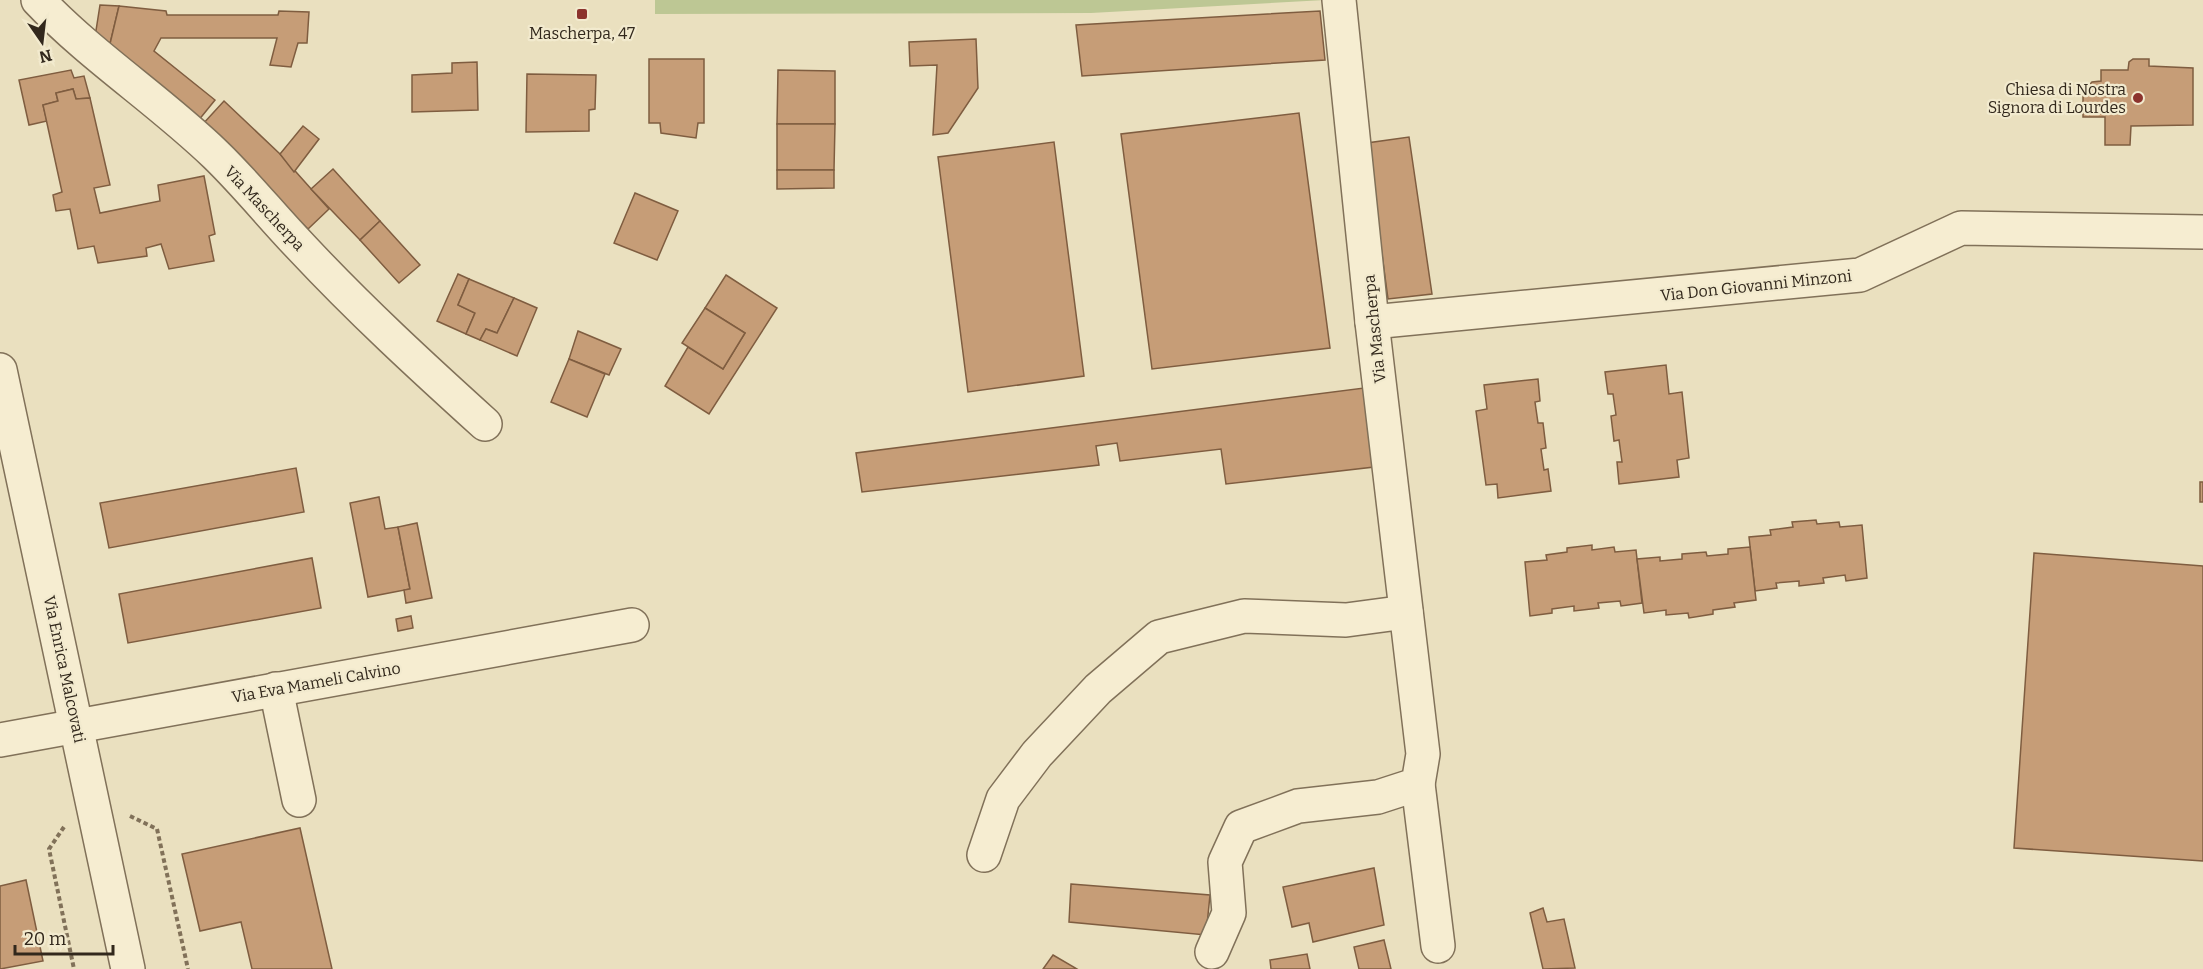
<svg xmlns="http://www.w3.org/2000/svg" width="2203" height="969" font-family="Bitter,serif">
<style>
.green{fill:#bdc794}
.building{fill:#c69d77;stroke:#7f5d40;stroke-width:1.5}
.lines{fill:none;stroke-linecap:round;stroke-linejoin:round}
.minor-casing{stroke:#817159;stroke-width:36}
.path{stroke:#817159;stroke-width:4;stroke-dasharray:4.5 3;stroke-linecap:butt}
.minor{stroke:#f6edd1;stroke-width:33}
.poi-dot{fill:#8c332d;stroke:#f2eace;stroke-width:2}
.labels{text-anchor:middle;stroke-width:4.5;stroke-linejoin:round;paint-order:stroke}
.poi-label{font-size:16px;fill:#32281c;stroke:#f2eace}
.street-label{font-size:16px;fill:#32281c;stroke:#f2eace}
</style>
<rect width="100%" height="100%" fill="#eae0bf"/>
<polygon class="green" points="655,0 1325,0 1091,13 655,14"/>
<g class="building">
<polygon points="100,5 119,6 109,48 95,37"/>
<polygon points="119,6 166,11 167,15 278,15 279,11 309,12 307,43 298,43 291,67 270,65 277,38 161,38 154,51 215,100 198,121 109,48"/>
<polygon points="1320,11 1325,60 1082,76 1076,25"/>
<polygon points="976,39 978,88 948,133 933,135 937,65 910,66 909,42"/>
<polygon points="649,59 704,59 704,123 698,123 696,138 661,133 660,123 649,123"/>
<polygon points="2133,59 2149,59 2149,66 2193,68 2193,125 2131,126 2130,145 2105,145 2105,117 2083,117 2083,92 2092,82 2101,81 2101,70 2128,70 2129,62"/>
<polygon points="477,62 478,110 412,112 412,75 452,73 452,63"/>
<polygon points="71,70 74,78 84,76 90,98 76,99 73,89 56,93 58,101 43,105 47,121 29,125 19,80"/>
<polygon points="778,70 835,71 835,124 777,124"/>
<polygon points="527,74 596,75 595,109 589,110 589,131 526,132"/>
<polygon points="73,89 76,99 90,98 110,185 94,188 100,213 160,201 158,185 204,176 215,234 209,236 214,261 169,269 161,244 146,248 147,256 98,263 94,246 78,249 70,209 56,211 53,195 62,192 43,105 58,101 56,93"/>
<polygon points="224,101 280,154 329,209 308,229 202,125"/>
<polygon points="1299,113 1330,348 1152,369 1121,134"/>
<polygon points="777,124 835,124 834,170 777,170"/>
<polygon points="303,126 319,139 294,172 280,154"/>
<polygon points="1409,137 1432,294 1388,299 1367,143"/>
<polygon points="1054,142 1084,376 968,392 938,157"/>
<polygon points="333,169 380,221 360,240 311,189"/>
<polygon points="777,170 834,170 834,188 777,189"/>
<polygon points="635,193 678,211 657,260 614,243"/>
<polygon points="380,221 420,265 399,283 360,240"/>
<polygon points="458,274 469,279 458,305 475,313 466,334 437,321"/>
<polygon points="726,275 777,308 709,414 665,386 688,347 723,369 745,333 705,308"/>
<polygon points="469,279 514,298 497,333 486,329 480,340 466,334 475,313 458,305"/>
<polygon points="514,298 537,308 517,356 480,340 486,329 497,333"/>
<polygon points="705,308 745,333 723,369 682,343"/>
<polygon points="578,331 621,349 609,375 569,359"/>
<polygon points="569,359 605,374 587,417 551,402"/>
<polygon points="1666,365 1669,394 1682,392 1689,458 1677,460 1679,477 1619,484 1617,462 1622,462 1619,440 1614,441 1611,416 1616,415 1613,394 1608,394 1605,372"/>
<polygon points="1538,379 1540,401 1535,402 1538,423 1543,423 1546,448 1541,449 1544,470 1548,469 1551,491 1498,498 1497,484 1486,485 1476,411 1487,409 1484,385"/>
<polygon points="1364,388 1374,467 1226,484 1221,449 1120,461 1117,443 1096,446 1099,465 862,492 856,453"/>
<polygon points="296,468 304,512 109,548 100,503"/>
<rect x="2200" y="482" width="3" height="20"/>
<polygon points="379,497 385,529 398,527 410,589 368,597 350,503"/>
<polygon points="1816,520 1817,524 1839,522 1840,527 1862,525 1867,578 1846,581 1845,575 1823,578 1824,583 1799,586 1799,581 1776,583 1777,588 1755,591 1749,537 1771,535 1770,530 1793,527 1792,522"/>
<polygon points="417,523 432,598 406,603 404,590 410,589 398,527"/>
<polygon points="1592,545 1592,550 1614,547 1615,552 1636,550 1642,603 1621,606 1620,601 1598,603 1599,608 1574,611 1574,606 1552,609 1552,613 1530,616 1525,562 1547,560 1546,555 1567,552 1567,548"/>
<polygon points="1750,547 1756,600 1734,603 1735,607 1713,610 1713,614 1689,618 1688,613 1666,615 1666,610 1644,613 1637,559 1660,557 1660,561 1682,559 1682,554 1706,552 1707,556 1728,554 1728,549"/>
<polygon points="2034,553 2203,566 2203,861 2014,848"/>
<polygon points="312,558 321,608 128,643 119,594"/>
<polygon points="411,616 413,628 398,631 396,619"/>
<polygon points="300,828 332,969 252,969 241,922 200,931 182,854"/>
<polygon points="1374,868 1384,925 1313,942 1309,923 1292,927 1283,887"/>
<polygon points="26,880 43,961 0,969 0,886"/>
<polygon points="1071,884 1210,895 1206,935 1069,922"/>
<polygon points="1543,908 1547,922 1564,919 1575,968 1543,969 1530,913"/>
<polygon points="1384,940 1391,969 1359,969 1354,947"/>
<polygon points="1307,954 1310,969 1271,969 1270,960"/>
<polygon points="1053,955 1077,969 1043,969"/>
</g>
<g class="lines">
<defs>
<g id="minor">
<path d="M38,0C92,57 159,100 216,155C246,184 273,218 302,248C360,310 422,367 485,424"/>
<polyline points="1372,322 1860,275 1961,228 2203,232"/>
<polyline points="0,370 128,969"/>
<polyline points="276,689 299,800"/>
<polyline points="0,740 632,625"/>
<polyline points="1418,784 1438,946"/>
<polyline points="984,855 1003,799 1037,754 1098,689 1159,637 1244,616 1346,620 1406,612"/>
<polyline points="1212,952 1229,913 1225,862 1241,827 1298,806 1378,797 1418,784 1423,754 1372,322 1339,0"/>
</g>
</defs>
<use href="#minor" class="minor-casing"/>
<g class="path">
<polyline points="130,816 157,829 188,969"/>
<polyline points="64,827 49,849 74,969"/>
</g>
<use href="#minor" class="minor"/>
</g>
<g class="poi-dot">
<rect x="576" y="8" width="12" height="12" rx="3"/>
<circle cx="2138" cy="98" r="6"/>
</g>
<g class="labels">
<g class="poi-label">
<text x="582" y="39">Mascherpa, 47</text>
<text x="2126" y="95" text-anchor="end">Chiesa di Nostra<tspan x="2126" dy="18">Signora di Lourdes</tspan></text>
</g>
<g class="street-label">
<text transform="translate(265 208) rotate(47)" y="6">Via Mascherpa</text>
<text transform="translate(1756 285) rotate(-6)" y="6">Via Don Giovanni Minzoni</text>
<text transform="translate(1374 329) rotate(-96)" y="6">Via Mascherpa</text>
<text transform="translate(65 669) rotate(78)" y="6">Via Enrica Malcovati</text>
<text transform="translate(316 682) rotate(-10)" y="6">Via Eva Mameli Calvino</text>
</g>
</g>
<g transform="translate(42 42) rotate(166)" stroke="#f2eace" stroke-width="4.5" paint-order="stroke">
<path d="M0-4.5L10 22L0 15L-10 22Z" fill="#32281c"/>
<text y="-9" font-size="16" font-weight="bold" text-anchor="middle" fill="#32281c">N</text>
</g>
<path d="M15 945v9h98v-9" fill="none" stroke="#32281c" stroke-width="3"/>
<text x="24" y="945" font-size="18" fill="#32281c" stroke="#f2eace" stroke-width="4.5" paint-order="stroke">20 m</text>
</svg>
